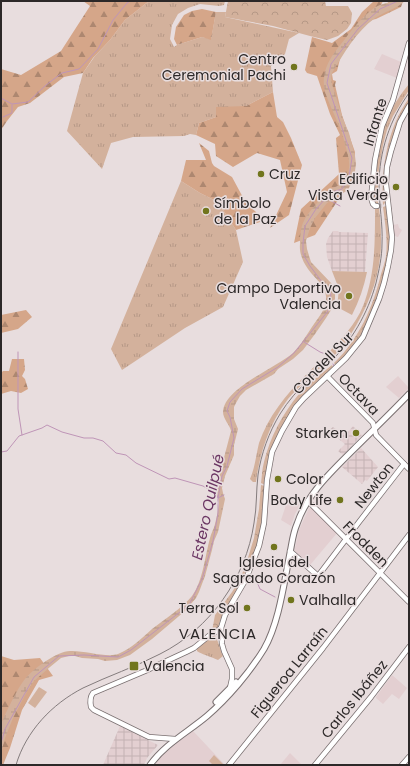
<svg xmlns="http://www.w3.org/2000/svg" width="410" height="766" font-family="Poppins,sans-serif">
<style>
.built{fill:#e3cfd1}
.industrial{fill:url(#industrial-grid)}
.grass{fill:url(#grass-tufts)}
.forest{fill:url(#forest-firs)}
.wetland{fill:url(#wetland-marsh)}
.park{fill:url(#park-crowns)}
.pitch{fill:#d3b19c}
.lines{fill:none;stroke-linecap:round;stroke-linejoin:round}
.stream{stroke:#bf95b7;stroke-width:1}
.secondary-tunnel{stroke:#c2b9ba;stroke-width:4.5;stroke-dasharray:4.5 2;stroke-linecap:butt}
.secondary-casing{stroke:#7a7071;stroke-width:6}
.primary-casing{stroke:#7a7071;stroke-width:7}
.secondary{stroke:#fff;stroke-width:4.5}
.primary{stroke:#fff;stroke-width:5}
.rail{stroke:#847c7d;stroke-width:1}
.poi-dot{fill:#71751d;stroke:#e8ddde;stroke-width:1.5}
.labels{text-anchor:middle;stroke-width:3;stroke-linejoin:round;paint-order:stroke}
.poi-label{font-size:14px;fill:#2c2828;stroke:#e8ddde;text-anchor:end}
.street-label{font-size:14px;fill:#2c2828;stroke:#e8ddde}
.water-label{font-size:15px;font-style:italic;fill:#6c3764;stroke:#e8ddde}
.neighbourhood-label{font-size:15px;letter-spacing:1px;fill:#2c2828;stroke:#e8ddde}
</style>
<defs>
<pattern id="industrial-grid" width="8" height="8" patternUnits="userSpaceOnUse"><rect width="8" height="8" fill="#e3cfd1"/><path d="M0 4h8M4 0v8" fill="none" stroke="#c3b2b3"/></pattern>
<pattern id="grass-tufts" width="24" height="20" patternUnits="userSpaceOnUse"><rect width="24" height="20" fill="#d3b19c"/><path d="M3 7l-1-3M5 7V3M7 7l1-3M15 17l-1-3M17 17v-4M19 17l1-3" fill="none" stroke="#b59886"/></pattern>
<pattern id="forest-firs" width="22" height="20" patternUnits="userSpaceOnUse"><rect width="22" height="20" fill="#d5a689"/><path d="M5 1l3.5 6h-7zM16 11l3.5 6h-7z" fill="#ad8770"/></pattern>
<pattern id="wetland-marsh" width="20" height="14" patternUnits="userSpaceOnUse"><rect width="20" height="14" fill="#d3b19c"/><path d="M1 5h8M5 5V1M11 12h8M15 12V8" fill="none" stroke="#b59886"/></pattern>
<pattern id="park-crowns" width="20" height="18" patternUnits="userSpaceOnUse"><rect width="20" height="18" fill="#d3b19c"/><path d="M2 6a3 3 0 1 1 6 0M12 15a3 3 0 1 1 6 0" fill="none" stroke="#b59886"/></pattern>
</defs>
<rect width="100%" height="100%" fill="#e8ddde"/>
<g class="built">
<polygon points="382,54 401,62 397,78 374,69"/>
<polygon points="398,224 399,228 402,230 398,237 397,237 394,235 393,225"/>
<polygon points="398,376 409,388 399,398 386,387"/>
<polygon points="288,499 300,505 295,514 291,526 281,520"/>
<polygon points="309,508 311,508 337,533 310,565 294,553 299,530"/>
<polygon points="392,675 407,688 399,699 392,694 383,704 376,698 376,697"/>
<polygon points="193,731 225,765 155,765 162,755 175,743 184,738"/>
<polygon points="290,753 302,765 280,765"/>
</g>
<g class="industrial">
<polygon points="333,231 338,231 339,232 368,233 365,272 332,271 327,257 326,244 328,238"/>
<polygon points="353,426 362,435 343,455 338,451 345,444 328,431 333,427 341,433 345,430 348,432"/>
<polygon points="361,448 378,467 367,481 365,480 362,484 342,467"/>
<polygon points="120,726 158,745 147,758 144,765 103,765"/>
</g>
<g class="grass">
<polygon points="149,1 225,1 224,5 219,6 200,4 188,8 178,14 172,25 170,39 174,47 177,45 202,37 211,39 216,12 226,12 225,17 299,33 289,39 285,54 271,66 273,92 246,106 216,117 199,123 196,135 190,134 184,136 133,137 111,143 102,169 67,131 83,73 95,56 110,40 125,20"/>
<path d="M409,84V90L393,116L387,130L383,145L378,175V205L376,204L373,200C375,175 376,150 383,126C386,116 402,92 409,84Z"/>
<path d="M409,98V102C398,121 385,152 385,173C385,183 386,192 386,202L383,205C381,168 387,129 409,98Z"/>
<polygon points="181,181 200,193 218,202 236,230 243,262 223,307 185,328 122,370 111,349"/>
<path d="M379,207C380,217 381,228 381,238C382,272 369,306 351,334C346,343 338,354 329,359L326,357V355C340,341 356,324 363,306C375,276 375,243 375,212V208Z"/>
<path d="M324,358L329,360C315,373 300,385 288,399C269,424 260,452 256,482H253L250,479C255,468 256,455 259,443C268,417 286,394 306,375C312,369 317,363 324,358Z"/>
<path d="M214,635C218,638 220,650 223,656L218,660C212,657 201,654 197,651V648Z"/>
</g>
<g class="forest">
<polygon points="83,1 149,1 125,20 110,40 93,58 83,73 64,77 30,103 18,107 7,121 1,130 1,69 21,75 61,51 90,6"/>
<path d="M374,1H383L381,5L387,4L389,1H403L401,7L376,19C364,20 345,48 340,59C339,63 338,67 337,71L332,74L333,80L336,81L335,85L342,115L355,152L354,176L315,235L294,243L301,209L339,174L336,138L340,135L330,114L317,76L307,73L305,70L312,37L332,43L351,29L362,12Z"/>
<polygon points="202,9 216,12 211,40 202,37 177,45 174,39 176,27 184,15 192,11"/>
<polygon points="273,92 277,117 283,122 291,138 302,165 289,215 270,228 287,192 280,160 257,153 233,167 216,156 215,144 196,135 199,123 216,117 216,107 246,106"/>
<polygon points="199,143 209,151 212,163 214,166 232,177 246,203 256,212 260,222 236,230 218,202 200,193 181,181 186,160 206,160"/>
<polygon points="26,310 32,317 18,329 1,333 1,315"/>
<polygon points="12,359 24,359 25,370 22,376 25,379 28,389 21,393 11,391 1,394 1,373 3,371 9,371"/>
<polygon points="1,656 14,660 40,658 53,676 39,680 22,710 10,748 3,765 1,765"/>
</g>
<path class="wetland" d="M394,1H405C396,9 384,12 375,18C356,32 344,53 332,73L331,78L332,84L343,119L349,133L355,156L356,164L354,178L348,190L327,203L315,218L310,228L306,241L307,249L311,262L332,284L335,294V302L333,307L326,318L315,334L303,350L293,359L278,369L274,374L246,390L240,396L236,403L234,407V419L238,429L234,445V455L225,476L222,488L223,493L225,499L218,532L214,541L212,550L205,576L199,592L196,598L185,611L152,639L130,655L117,660L105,661L98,659L82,658L75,656H69L61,658L50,667L34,681L26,693L13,718L5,738L1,753C1,745 0,733 1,725C4,716 18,687 25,679C33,669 57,651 70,651C83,650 107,658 118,654C131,649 142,638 152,629C164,620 183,607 192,596C203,581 205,556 210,538C211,533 214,529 215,524C217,517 218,510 219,503C219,498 216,494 216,488L231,431C230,425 223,419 223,412C224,388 276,368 293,353C301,345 307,334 314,324C320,316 327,307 326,296C325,285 314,278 308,269C303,262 299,253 300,244C300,224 304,218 317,203C320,200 323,195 327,192C339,182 347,189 349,168C350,160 347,152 345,144C343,136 341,128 337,121C332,108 322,92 324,78C325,63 336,50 345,39C353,28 363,16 374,8C380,4 388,3 394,1Z"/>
<g class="park">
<polygon points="228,1 325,1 326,6 348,6 352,13 351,23 347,29 338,36 327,40 310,36 273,26 225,17"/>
<path d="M386,206L388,207L390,235L389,250L382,286L363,335L336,366L334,363C359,339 373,307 381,274C383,268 385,262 386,256C388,240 385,223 383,207Z"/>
<path d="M332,365L334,369L301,399L277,437L265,485L261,483C262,476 262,469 264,462C270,437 283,413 299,394C309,383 321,374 332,365Z"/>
<polygon points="261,485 265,486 262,526 255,555 247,561 254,538 259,509"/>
<path d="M245,567H247C246,584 231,599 223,613C221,618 219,623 218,628L212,631L215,615L232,592L239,581Z"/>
</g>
<g class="pitch">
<path d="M332,271L367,272C364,287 359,301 352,315L337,307L339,289Z"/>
<polygon points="39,687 47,692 35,708 28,703"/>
<polygon points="214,755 223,764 221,765 213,765 209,761"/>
</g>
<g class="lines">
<g class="stream">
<polyline points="1,98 12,104 28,102 46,85 62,73 79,69 98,49 113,20 127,3 130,1"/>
<polyline points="3,117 12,113 12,105"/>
<polyline points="326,198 340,206"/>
<polyline points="304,342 320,352 328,355 329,359"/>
<polyline points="18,352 18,409 22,435"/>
<polyline points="333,364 334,366"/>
<polyline points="1,452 7,451 19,436 42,428 47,425 62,432 84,438 93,438 103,441 116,453 126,455 136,463 169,479 175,478 203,486 216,493 218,498 224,495"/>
<polyline points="250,578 257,582 260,589 275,597"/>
<polyline points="1,743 5,729 34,677 59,656 84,655 118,657 131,650 189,605 202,579 213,541 218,513 218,498 222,476 227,466 234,438 230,417 227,411 230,402 242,389 278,367 294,353 328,311 331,294 310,266 303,254 303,243 305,226 316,209 326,198 332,192 342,189 349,177 352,158 327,83 331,64 358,29 380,9 398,1"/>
</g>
<polyline class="secondary-tunnel" points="377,206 383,206"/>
<defs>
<g id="secondary">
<polyline points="377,206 375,206 373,204 371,198 375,160 382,126 393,100 409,43"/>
<polyline points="327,376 373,423 376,435 409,469"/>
<polyline points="308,501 409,602"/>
<polyline points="290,551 318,576 359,522 404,464"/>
<polyline points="230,688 232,679 232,669 224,651 222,644 221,628 225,615 246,579 259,546 264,523 267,480 272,452 282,431 296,407 304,398 346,358 363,337 379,299 384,283 388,266 391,250 392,237 386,184 387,167 391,151 400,122 409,106"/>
<path d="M175,739L149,737L94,710L91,707C90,702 90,697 93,693L145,671L186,652L194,648L210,635L217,631L221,628"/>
<polyline points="229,765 323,648 409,535"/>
<polyline points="315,765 371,697 409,647"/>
<polyline points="402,765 409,757"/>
</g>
<g id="primary">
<polyline points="216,702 236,682"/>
<path d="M150,765C165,744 188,732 207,716C228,698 250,672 264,649C279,623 284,583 290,553C292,543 293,533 297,524C307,494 331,472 353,450C372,431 391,413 409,394"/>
</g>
</defs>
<use href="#secondary" class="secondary-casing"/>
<use href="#primary" class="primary-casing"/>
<use href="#secondary" class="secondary"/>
<use href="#primary" class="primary"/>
<path class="rail" d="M16,765C26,731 52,704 83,688C108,676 135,667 160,654C210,629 246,578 254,523C257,507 256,491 258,475C261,454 269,432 280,414C288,401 298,390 308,380C315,375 322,370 328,364C351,343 368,313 376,283C379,270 382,257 382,244C383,224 379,205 379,185C379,152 390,119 409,93"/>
</g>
<g class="poi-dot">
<circle cx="294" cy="67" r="4"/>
<circle cx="261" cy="174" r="4"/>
<circle cx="396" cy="187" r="4"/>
<circle cx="206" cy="211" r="4"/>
<circle cx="349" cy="296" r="4"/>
<circle cx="356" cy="433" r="4"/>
<circle cx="278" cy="479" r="4"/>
<circle cx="340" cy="500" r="4"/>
<circle cx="274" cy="547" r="4"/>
<circle cx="291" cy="600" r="4"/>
<circle cx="247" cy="608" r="4"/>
<rect x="129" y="661" width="10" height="10" rx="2"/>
</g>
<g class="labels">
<g class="poi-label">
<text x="286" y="64">Centro<tspan x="286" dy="16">Ceremonial Pachi</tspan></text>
<text x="269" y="179" text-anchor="start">Cruz</text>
<text x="388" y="184">Edificio<tspan x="388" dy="16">Vista Verde</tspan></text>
<text x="214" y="208" text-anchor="start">Símbolo<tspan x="214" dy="16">de la Paz</tspan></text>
<text x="341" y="293">Campo Deportivo<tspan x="341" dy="16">Valencia</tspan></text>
<text x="348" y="438">Starken</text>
<text x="286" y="484" text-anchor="start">Color</text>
<text x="332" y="505">Body Life</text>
<text x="274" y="567" text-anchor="middle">Iglesia del<tspan x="274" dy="16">Sagrado Corazón</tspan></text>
<text x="299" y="605" text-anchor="start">Valhalla</text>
<text x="239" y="613">Terra Sol</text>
<text x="143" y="671" text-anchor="start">Valencia</text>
</g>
<g class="street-label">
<text transform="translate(375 122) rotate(-73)" y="5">Infante</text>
<text transform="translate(323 363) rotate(-46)" y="5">Condell Sur</text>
<text transform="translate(359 394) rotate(46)" y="5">Octava</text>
<text transform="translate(374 485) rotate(-52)" y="5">Newton</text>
<text transform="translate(366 544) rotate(45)" y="5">Frodden</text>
<text transform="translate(289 672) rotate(-51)" y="5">Figueroa Larraín</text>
<text transform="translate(354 699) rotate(-51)" y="5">Carlos Ibáñez</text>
</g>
<g class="water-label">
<text transform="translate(208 507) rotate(-78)" y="5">Estero Quilpué</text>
</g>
<g class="neighbourhood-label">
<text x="218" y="639">VALENCIA</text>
</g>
</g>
<rect width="410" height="766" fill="none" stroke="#2c2828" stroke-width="4"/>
</svg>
